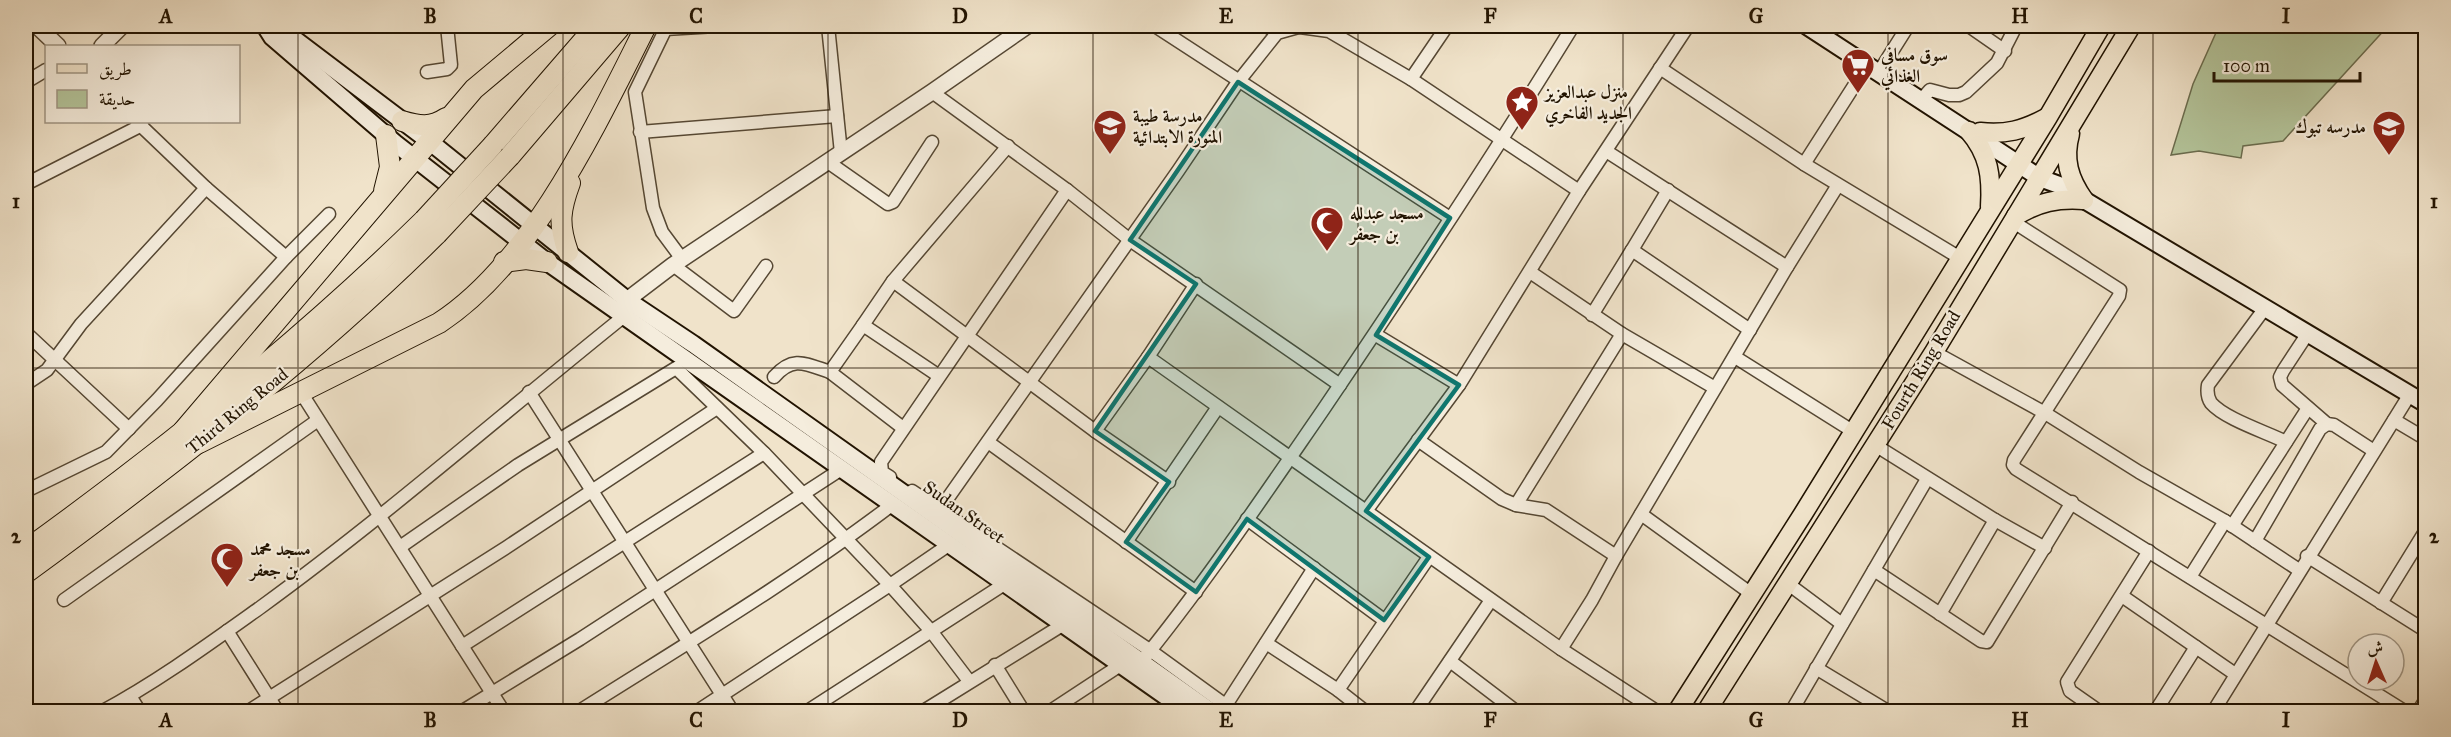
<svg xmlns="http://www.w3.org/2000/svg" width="2451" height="737" font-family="'IM FELL Great Primer',Amiri,serif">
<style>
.green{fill:#b4c59b;stroke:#6a6c4e;stroke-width:1.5}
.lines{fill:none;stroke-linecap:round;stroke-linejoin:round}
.minor-casing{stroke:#554733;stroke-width:15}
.tertiary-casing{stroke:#554733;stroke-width:18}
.secondary-casing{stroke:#211301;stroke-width:20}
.primary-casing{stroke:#211301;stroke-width:21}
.trunk-casing{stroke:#211301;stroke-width:22}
.minor{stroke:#f5eddd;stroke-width:12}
.tertiary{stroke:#f5eddd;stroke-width:15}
.secondary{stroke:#f5eddd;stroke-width:16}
.primary{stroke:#f0e3ca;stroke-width:18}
.trunk{stroke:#f0e3ca;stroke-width:20}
.trunk-bridge-casing{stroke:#211301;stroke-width:22;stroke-linecap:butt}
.trunk-bridge{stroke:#f0e3ca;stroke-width:20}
.marked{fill:#0f766e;fill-opacity:0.2;stroke:#0f766e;stroke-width:4.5;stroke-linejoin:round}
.grid{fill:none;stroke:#211301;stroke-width:1.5;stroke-opacity:0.55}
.labels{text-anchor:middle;stroke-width:4.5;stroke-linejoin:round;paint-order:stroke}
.poi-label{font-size:18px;font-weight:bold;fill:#211301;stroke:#f5eddd;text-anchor:start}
.street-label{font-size:18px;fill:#211301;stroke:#f5eddd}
.neatline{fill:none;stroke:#211301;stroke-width:2}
.grid-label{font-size:20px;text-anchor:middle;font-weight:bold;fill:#211301}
</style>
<rect width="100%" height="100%" fill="#f0e3ca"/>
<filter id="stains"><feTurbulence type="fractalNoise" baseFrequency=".00333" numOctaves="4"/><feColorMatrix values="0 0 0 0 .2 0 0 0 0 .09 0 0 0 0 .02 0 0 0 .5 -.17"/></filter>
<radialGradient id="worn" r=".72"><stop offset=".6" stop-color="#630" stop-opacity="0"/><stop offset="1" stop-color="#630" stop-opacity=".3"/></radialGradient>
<polygon class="green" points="2219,26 2388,26 2283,141 2243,146 2241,158 2199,151 2171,155 2193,84"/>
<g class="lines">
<defs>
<g id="minor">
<polyline points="667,26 635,92 653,208 662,232 682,259"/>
<polyline points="828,26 841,153"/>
<polyline points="1155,26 1450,218"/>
<polyline points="1267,26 1277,33"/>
<polyline points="1969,26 2005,51"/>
<polyline points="1300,27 1329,31 1411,79 1579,191"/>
<polyline points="665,29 716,26"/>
<polyline points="1660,68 1804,164 1960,258"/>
<polyline points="427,72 447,69 451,65 447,26"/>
<polyline points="1879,72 1908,26"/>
<polyline points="1411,79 1447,26"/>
<polyline points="26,82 46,70"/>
<polyline points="932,92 1067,190 1130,240 1340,385"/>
<polyline points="1922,99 1930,90 1949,95 1959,95 1966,92 1997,63 2016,26"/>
<polyline points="137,122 206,188 286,257"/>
<polyline points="640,132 837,116"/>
<polyline points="1606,151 1787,267"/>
<polyline points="828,162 888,204 893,202 932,142"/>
<polyline points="1804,164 1868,64"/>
<polyline points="26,184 142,125"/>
<polyline points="1668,190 1632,250 1750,330"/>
<polyline points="2012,221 2120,290 2119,296 2014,460 2013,465 2016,469 2406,712"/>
<polyline points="673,265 734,311 766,266"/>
<polyline points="1530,272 1622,334 1715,388"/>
<polyline points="893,281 1095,431 1169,482"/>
<path d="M2265,308L2208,385C2207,391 2207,397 2211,403C2225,419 2266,432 2286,442"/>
<polyline points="1592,315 1632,250"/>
<polyline points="863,325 893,281 1008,146"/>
<polyline points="26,333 129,429"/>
<polyline points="2308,333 2283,371 2280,377 2282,385 2327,424 2334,425 2374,451"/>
<polyline points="1376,335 1459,385"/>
<polyline points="1934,352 2045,413 2139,472 2225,521 2190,577"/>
<polyline points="1148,357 1561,649 1658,712"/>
<polyline points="1735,357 1854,432"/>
<path d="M774,377C793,355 806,364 830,372"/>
<polyline points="26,384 47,370 81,324 206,188"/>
<polyline points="529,392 733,712"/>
<polyline points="302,394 504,712"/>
<polyline points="2394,420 2426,439"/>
<polyline points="903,428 830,372 863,325 939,376"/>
<polyline points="1095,431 1148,357 1196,284"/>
<polyline points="1418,440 1502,499 1516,505 1546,510 1616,556"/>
<polyline points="988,442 1196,592"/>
<polyline points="1875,445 1995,520 2045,548"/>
<polyline points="890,477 882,472 881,462 1067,190"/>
<polyline points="26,491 106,452 157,400 286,257 329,214"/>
<polyline points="912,491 1151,651 1235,712"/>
<polyline points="1516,505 1622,334"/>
<polyline points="1366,511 1459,385 1579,191 1688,26"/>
<polyline points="1641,514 1753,595"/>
<polyline points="936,515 1178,171 1238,82 1277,33 1302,26"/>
<polyline points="1247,519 1384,620"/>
<polyline points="2225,521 2255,541 2320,429 2327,424"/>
<polyline points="2232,526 2308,408"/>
<polyline points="2255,541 2299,570"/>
<polyline points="1126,542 1218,407"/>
<polyline points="400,547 518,465 676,368 764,453 890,585 931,631 969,681"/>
<polyline points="2307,556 2426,631"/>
<polyline points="1874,570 1981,641 1987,642 2072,502"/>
<polyline points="1787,583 1842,624"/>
<polyline points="2122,596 2235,674"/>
<polyline points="64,600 318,420"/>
<polyline points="2381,603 2426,530"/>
<polyline points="1940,614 1995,520"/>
<polyline points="227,631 278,712"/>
<polyline points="1266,643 1338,690 1366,712"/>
<polyline points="462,646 764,453"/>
<polyline points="1561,649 1592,600 1616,556 1787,267 1838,185"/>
<polyline points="1450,661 1517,712"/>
<polyline points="995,665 1024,712"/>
<path d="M1137,667C1204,585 1263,497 1323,410C1409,283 1493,156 1573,26"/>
<polyline points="1816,668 1889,712"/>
<polyline points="1338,690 1429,557"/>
<polyline points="130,696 140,712"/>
<polyline points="1226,705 1314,568"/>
<path d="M101,712C157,682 209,644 261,607C386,516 502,414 623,317"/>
<polyline points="247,712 507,547 717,408"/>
<polyline points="461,712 580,639 843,468"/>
<path d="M578,712C684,645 793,580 893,504"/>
<polyline points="696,712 890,585 950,544"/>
<polyline points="806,712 1006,583"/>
<polyline points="922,712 1064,624"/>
<polyline points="1049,712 1122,664"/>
<polyline points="1415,712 1491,600"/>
<polyline points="1791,712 1927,479"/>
<polyline points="2100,712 2070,691 2067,682 2149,551"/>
<polyline points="2155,712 2196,647"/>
<polyline points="2213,712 2410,394"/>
<polyline points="2418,712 2426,699"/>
</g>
<g id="tertiary">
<polyline points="37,26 58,46"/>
<polyline points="102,46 122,26"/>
<polyline points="627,300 673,265 932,92 1027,26"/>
</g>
<g id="secondary">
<polyline points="265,26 272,37 395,143 547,262 1188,712"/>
<polyline points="277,26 429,141 627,300 693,344 1212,712"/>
<polyline points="1807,26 2040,178 2059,185 2426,404"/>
</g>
<g id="primary">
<path d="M1969,131C1989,154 1992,177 1990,207"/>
<path d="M1980,132C2005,135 2024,130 2046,118"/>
<path d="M2070,134C2063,159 2069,179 2084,200"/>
<path d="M2016,216C2038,202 2058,198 2084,200"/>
<polyline points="1677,712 1803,514 2048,117 2101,26"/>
<polyline points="1706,712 1934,352 2131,26"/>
</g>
<g id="trunk">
<path d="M402,121C419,126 431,128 446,118"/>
<polyline points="493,145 596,26"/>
<polyline points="510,156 621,26"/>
<polyline points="384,191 390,167 386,135"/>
<path d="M568,252C558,224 560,210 570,183"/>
<polyline points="504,262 526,259 547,262"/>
<polyline points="183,431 474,89 549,26"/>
<path d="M199,443L439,323C533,262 597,123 646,26"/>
<path d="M26,550C166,449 301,341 424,220"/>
<path d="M26,573C169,468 311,359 437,234"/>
</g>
</defs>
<use href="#minor" class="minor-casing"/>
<use href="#tertiary" class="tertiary-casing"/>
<use href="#secondary" class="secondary-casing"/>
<use href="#primary" class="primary-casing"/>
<use href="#trunk" class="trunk-casing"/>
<use href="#minor" class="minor"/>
<use href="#tertiary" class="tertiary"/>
<use href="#secondary" class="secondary"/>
<use href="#primary" class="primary"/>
<use href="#trunk" class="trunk"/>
<defs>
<g id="trunk-bridge">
<polyline points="424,220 493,145"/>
<polyline points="437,234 510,156"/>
</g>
</defs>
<use href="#trunk-bridge" class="trunk-bridge-casing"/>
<use href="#trunk-bridge" class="trunk-bridge"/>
</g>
<path class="marked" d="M1238,82L1450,218L1376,335L1459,385L1366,511L1429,557L1384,620L1247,519L1196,592L1126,542L1169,482L1095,431L1196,284L1130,240Z"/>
<path class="grid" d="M298,26V712M563,26V712M828,26V712M1093,26V712M1358,26V712M1623,26V712M1888,26V712M2153,26V712M26,368H2426"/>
<defs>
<symbol id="supermarket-pin" viewBox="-11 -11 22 30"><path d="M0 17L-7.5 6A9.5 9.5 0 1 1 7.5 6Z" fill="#8f2418" stroke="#f5eddd"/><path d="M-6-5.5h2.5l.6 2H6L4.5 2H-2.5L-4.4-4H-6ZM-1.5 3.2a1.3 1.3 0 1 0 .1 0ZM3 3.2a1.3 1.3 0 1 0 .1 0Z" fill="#fff"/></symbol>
<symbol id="sight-pin" viewBox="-11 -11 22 30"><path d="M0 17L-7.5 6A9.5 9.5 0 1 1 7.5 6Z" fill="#8f2418" stroke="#f5eddd"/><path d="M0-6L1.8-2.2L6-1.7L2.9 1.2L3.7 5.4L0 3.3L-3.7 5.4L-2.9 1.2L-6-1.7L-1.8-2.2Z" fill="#fff"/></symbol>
<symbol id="school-pin" viewBox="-11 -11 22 30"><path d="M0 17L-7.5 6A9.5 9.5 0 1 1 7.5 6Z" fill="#8f2418" stroke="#f5eddd"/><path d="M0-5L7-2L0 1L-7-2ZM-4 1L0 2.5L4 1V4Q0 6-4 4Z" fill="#fff"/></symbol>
<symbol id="mosque-pin" viewBox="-11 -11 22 30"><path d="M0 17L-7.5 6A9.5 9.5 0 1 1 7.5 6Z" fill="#8f2418" stroke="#f5eddd"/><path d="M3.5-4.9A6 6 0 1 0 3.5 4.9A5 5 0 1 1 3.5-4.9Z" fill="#fff"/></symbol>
</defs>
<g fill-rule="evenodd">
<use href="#supermarket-pin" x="1839" y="46" width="38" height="52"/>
<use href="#sight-pin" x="1503" y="83" width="38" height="52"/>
<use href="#school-pin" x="1091" y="107" width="38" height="52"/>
<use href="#school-pin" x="2370" y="108" width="38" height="52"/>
<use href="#mosque-pin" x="1308" y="204" width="38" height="52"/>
<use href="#mosque-pin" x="208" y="540" width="38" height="52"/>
</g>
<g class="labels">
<g class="poi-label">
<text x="1881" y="61">سوق مسافي<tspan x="1881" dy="21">الغذائي</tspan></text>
<text x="1545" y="98">منزل عبدالعزيز<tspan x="1545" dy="21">الجديد الفاخري</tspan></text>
<text x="1133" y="122">مدرسة طيبة<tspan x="1133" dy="21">المنورة الابتدائية</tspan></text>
<text x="2366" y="133" text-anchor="end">مدرسه تبوك</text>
<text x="1350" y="219">مسجد عبدلله<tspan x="1350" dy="21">بن جعفر</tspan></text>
<text x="250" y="555">مسجد محمد<tspan x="250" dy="21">بن جعفر</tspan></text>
</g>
<g class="street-label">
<text transform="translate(1921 370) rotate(-59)" y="6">Fourth Ring Road</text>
<text transform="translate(237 411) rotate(-39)" y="6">Third Ring Road</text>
<text transform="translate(964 512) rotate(35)" y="6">Sudan Street</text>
</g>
</g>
<rect width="2451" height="737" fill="none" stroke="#f0e3ca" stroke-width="66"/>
<rect x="45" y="45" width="195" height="78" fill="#f5eddd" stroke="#a09685" stroke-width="1.5"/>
<rect x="57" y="64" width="30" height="9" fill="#f0e3ca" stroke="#a09685" stroke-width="1.5"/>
<text x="99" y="75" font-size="18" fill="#211301">طريق</text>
<rect x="57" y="90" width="30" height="18" fill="#b4c59b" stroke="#a09685" stroke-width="1.5"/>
<text x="99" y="105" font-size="18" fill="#211301">حديقة</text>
<g transform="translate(2376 662) rotate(357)"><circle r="28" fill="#f5eddd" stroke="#a09685" stroke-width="1.5"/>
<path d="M0-4.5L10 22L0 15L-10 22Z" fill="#8f2418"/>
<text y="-9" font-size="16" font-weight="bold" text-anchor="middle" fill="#211301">ش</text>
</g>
<path d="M2214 72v9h146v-9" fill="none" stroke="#211301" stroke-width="3"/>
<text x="2223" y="72" font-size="18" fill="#211301" stroke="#f5eddd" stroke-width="4.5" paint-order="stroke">100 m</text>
<rect x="33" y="33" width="2385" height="671" class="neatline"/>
<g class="grid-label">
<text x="166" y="23">A</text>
<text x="430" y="23">B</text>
<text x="696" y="23">C</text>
<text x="960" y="23">D</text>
<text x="1226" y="23">E</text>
<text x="1490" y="23">F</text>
<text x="1756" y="23">G</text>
<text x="2020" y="23">H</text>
<text x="2286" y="23">I</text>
<text x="16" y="208">1</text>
<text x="2434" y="208">1</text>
<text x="16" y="543">2</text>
<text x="2434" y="543">2</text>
<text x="166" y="727">A</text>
<text x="430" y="727">B</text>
<text x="696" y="727">C</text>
<text x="960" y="727">D</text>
<text x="1226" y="727">E</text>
<text x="1490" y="727">F</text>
<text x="1756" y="727">G</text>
<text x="2020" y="727">H</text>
<text x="2286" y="727">I</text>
</g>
<rect width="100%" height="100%" filter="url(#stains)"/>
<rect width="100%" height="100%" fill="url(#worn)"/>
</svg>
